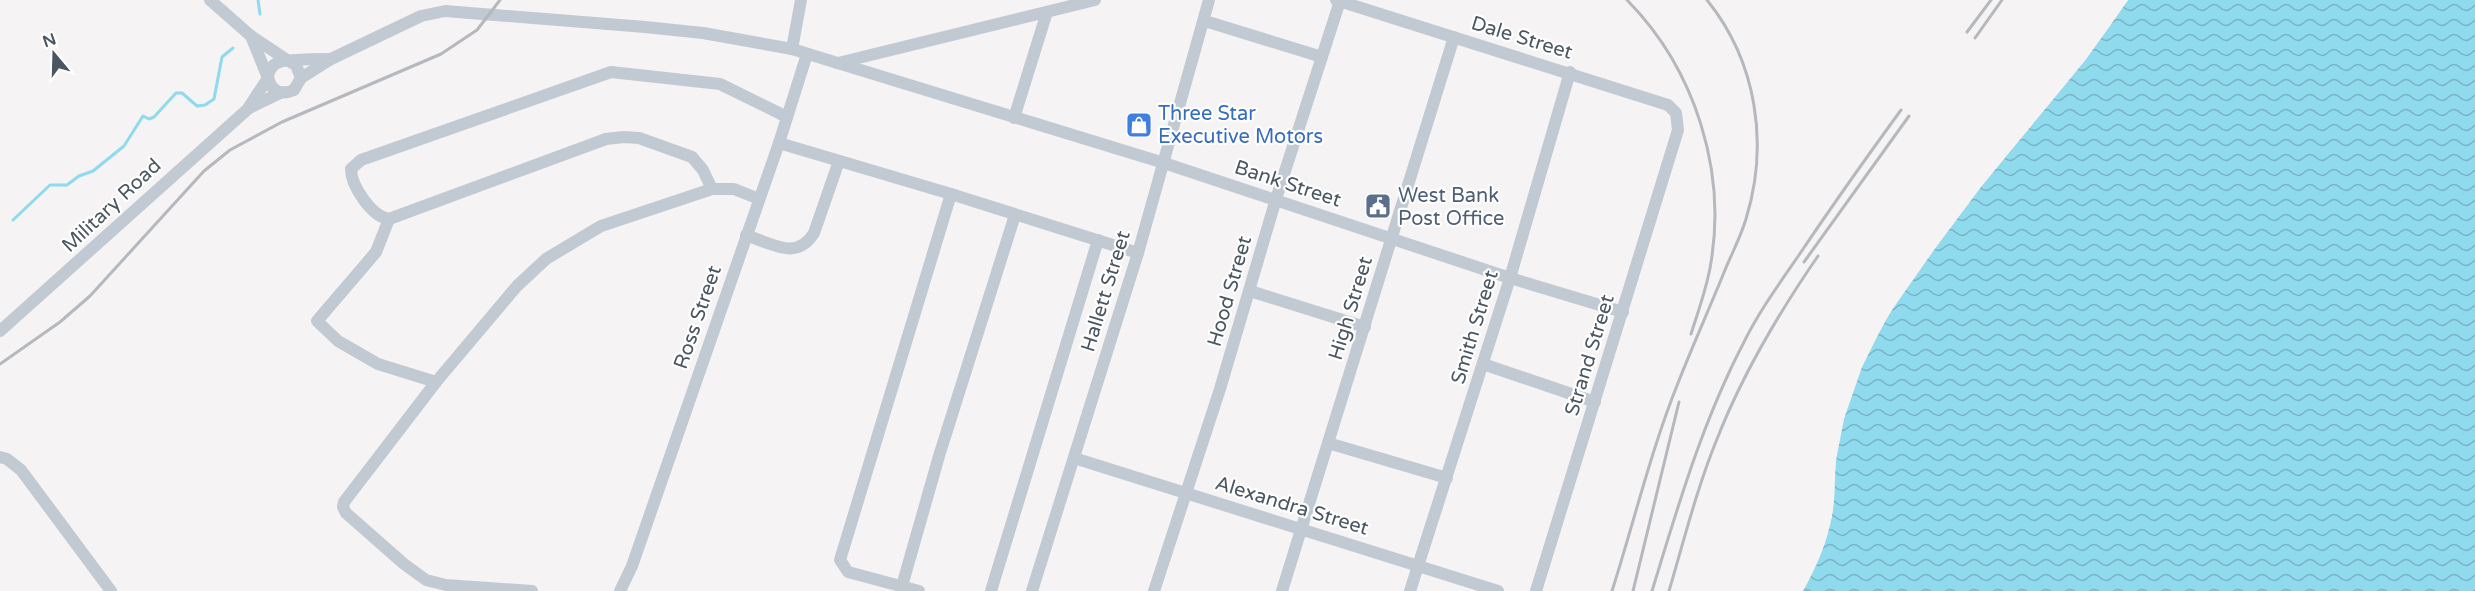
<svg xmlns="http://www.w3.org/2000/svg" width="2475" height="591" font-family="'Varela Round',sans-serif">
<style>
.water{fill:url(#water-waves)}
.pier{fill:#f5f3f3}
.lines{fill:none;stroke-linecap:round;stroke-linejoin:round}
.stream{stroke:#90daee;stroke-width:3}
.minor{stroke:#c1cad2;stroke-width:12}
.rail{stroke:#b5b8bd;stroke-width:3}
.labels{text-anchor:middle;stroke-width:4.5;stroke-linejoin:round;paint-order:stroke}
.street-label{font-size:20px;fill:#4a5661;stroke:#fff}
.shop-label{font-size:20px;fill:#366cbe;stroke:#fff;text-anchor:start}
.service-label{font-size:20px;fill:#4e5e75;stroke:#fff;text-anchor:start}
</style>
<defs>
<pattern id="water-waves" width="16" height="10" patternUnits="userSpaceOnUse" patternTransform="scale(1.5)"><rect width="16" height="10" fill="#90daee"/><path d="M0 5q4-4 8 0t8 0" fill="none" stroke="#78b4c4"/></pattern>
</defs>
<rect width="100%" height="100%" fill="#f5f3f3"/>
<path class="water" d="M2128,0H2475V591H1803C1816,568 1828,541 1832,515C1836,496 1834,478 1836,460C1839,429 1850,392 1863,364C1917,250 2008,157 2086,59C2100,40 2114,20 2128,0Z"/>
<polygon class="pier" points="2124,0 2128,0 2086,59 1981,187 1934,250 1887,317 1862,367 1844,419 1836,460 1832,517 1829,525 1826,525 1833,487 1833,459 1842,418 1859,366 1884,316 1931,248 2032,117 2084,57"/>
<g class="lines">
<g class="stream">
<polyline points="258,0 260,14"/>
<polyline points="13,220 50,185 67,185 79,176 93,171 124,146 143,116 149,119 154,117 176,93 182,93 197,106 205,105 214,99 222,57 233,48"/>
</g>
<g class="minor">
<path d="M210,0L251,36L290,62L296,65L301,78L294,90C280,96 269,90 268,75C270,70 272,65 277,63C284,59 321,59 331,59"/>
<polyline points="1336,0 1668,105 1676,113 1678,130 1536,591"/>
<polyline points="1205,21 1322,57"/>
<polyline points="792,49 801,0"/>
<polyline points="838,63 1095,0"/>
<polyline points="301,78 331,59 421,16 445,11 645,27 703,33 792,49 1164,163 1510,278 1623,312"/>
<polyline points="249,107 268,78 251,36"/>
<polyline points="1014,118 1047,12"/>
<polyline points="779,143 951,194 1138,253"/>
<path d="M712,189L703,170L692,157L639,138L624,137L606,139L389,219C372,217 351,186 351,169L361,160L611,72L720,84L787,117"/>
<polyline points="389,219 376,252 317,321 338,341 378,364 436,382"/>
<path d="M746,235C772,244 797,261 814,233L839,161"/>
<polyline points="1250,291 1365,327"/>
<polyline points="0,331 249,108 280,93"/>
<polyline points="1483,364 1595,402"/>
<polyline points="1328,443 1447,478"/>
<polyline points="0,457 7,459 21,470 111,591"/>
<polyline points="1074,458 1498,591"/>
<polyline points="902,586 939,456 1015,215"/>
<polyline points="532,591 446,585 426,580 404,564 346,513 343,507 344,502 436,382 517,286 546,259 601,226 712,189 734,189 759,199"/>
<polyline points="620,591 632,566 779,143 807,54"/>
<polyline points="919,591 848,572 840,560 951,194"/>
<polyline points="991,591 1098,240"/>
<polyline points="1032,591 1138,253 1209,0"/>
<polyline points="1154,591 1220,389 1276,199 1340,1"/>
<polyline points="1282,591 1454,37"/>
<polyline points="1410,591 1510,278 1570,72"/>
</g>
<g class="rail">
<path d="M1627,0C1695,69 1728,172 1710,268C1706,290 1698,312 1691,334"/>
<polyline points="1967,32 1991,0"/>
<polyline points="1975,38 2002,0"/>
<polyline points="1804,262 1909,116"/>
<polyline points="0,364 60,322 90,296 204,171 230,150 282,122 441,54 477,30 500,0"/>
<path d="M1612,591C1634,522 1651,450 1678,383C1693,345 1710,307 1725,270C1732,253 1741,236 1746,219C1769,144 1757,62 1707,0"/>
<polyline points="1633,591 1679,402"/>
<path d="M1652,591C1678,506 1702,423 1743,344C1758,313 1779,284 1799,255C1832,206 1866,158 1901,110"/>
<path d="M1669,591C1684,540 1697,488 1717,439C1743,373 1778,314 1818,256"/>
</g>
</g>
<defs>
<symbol id="shop-square" viewBox="-11 -11 22 22"><rect x="-9" y="-9" width="18" height="18" rx="4" fill="#3f7fe0" stroke="#fff"/><path d="M-5-2.5h2.3a2.7 3.5 0 0 1 5.4 0H5L5.5 6h-11ZM-1.5-2.5h3a1.5 2.3 0 0 0-3 0Z" fill="#fff"/></symbol>
<symbol id="civic-square" viewBox="-11 -11 22 22"><rect x="-9" y="-9" width="18" height="18" rx="4" fill="#5c6f8a" stroke="#fff"/><path d="M-.6-6.5H3V-4.5H.6V-3L4-1V1h2V6H-6V1h2V-1L-.6-3ZM-1.2 2.5V6h2.4V2.5Z" fill="#fff"/></symbol>
</defs>
<g fill-rule="evenodd">
<use href="#shop-square" x="1124" y="110" width="30" height="30"/>
<use href="#civic-square" x="1363" y="191" width="30" height="30"/>
</g>
<g class="labels">
<g class="street-label">
<text transform="translate(1522 37) rotate(17)" y="7">Dale Street</text>
<text transform="translate(1288 183) rotate(18)" y="7">Bank Street</text>
<text transform="translate(111 205) rotate(-43)" y="7">Military Road</text>
<text transform="translate(1105 291) rotate(-73)" y="7">Hallett Street</text>
<text transform="translate(1229 291) rotate(-74)" y="7">Hood Street</text>
<text transform="translate(1350 308) rotate(-73)" y="7">High Street</text>
<text transform="translate(697 317) rotate(-71)" y="7">Ross Street</text>
<text transform="translate(1474 327) rotate(-73)" y="7">Smith Street</text>
<text transform="translate(1589 355) rotate(-73)" y="7">Strand Street</text>
<text transform="translate(1292 505) rotate(17)" y="7">Alexandra Street</text>
</g>
<g class="shop-label">
<text x="1158" y="120">Three Star<tspan x="1158" dy="23">Executive Motors</tspan></text>
</g>
<g class="service-label">
<text x="1398" y="202">West Bank<tspan x="1398" dy="23">Post Office</tspan></text>
</g>
</g>
<g transform="translate(54 54) rotate(341)" stroke="#ffffff" stroke-width="4.5" paint-order="stroke">
<path d="M0-4.5L10 22L0 15L-10 22Z" fill="#4a5661"/>
<text y="-9" font-size="16" font-weight="bold" text-anchor="middle" fill="#4a5661">N</text>
</g>
</svg>
